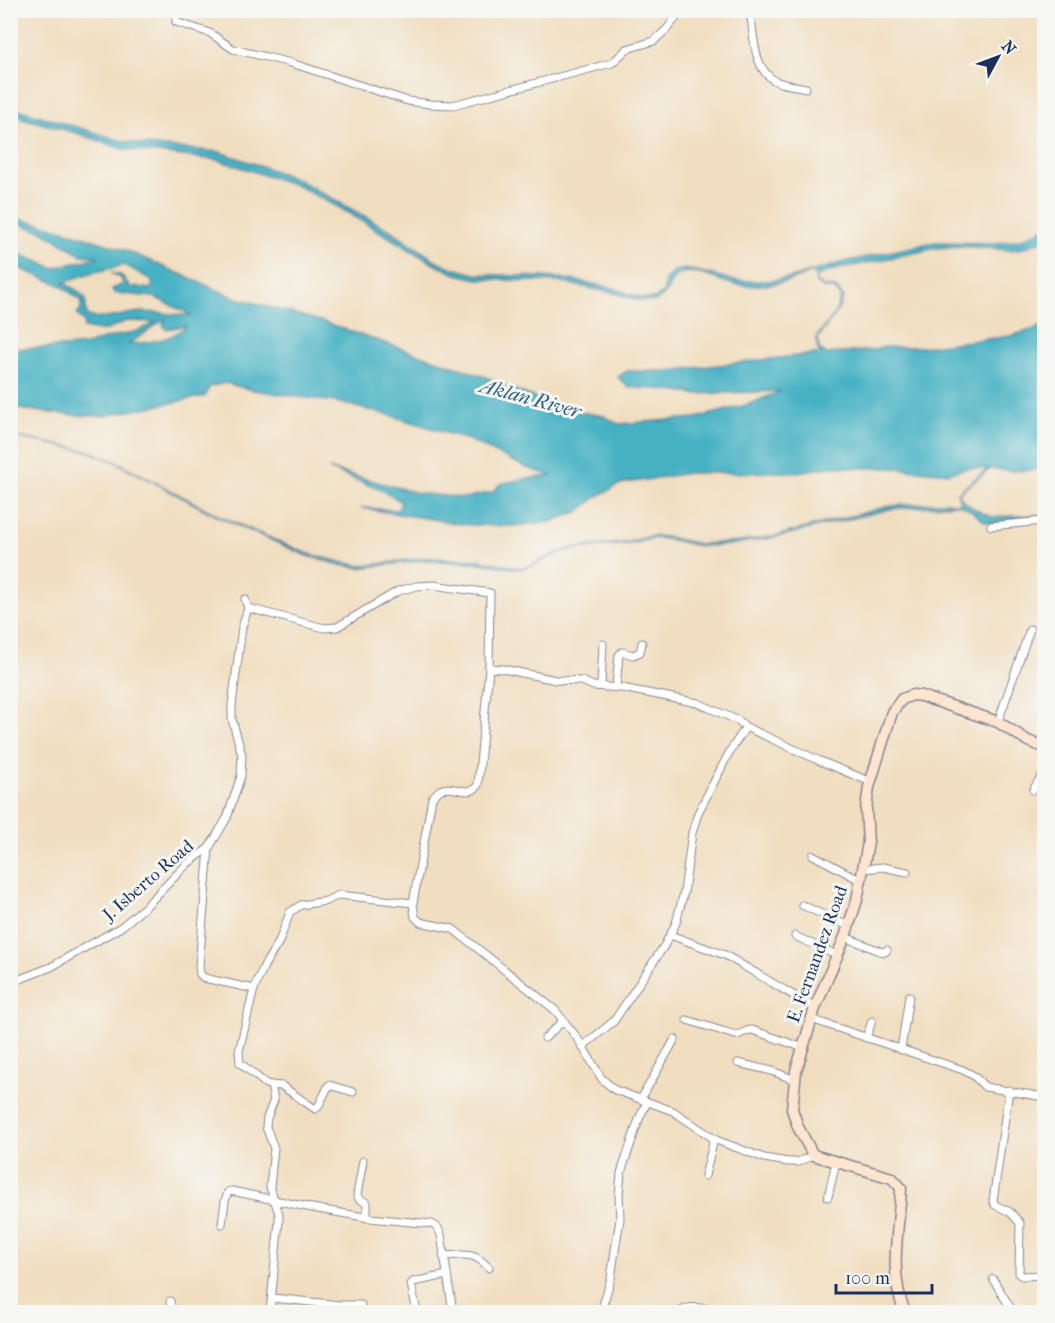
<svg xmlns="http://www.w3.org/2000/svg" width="1055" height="1323" font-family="'IM FELL French Canon',serif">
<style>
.water{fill:#45b1c3;stroke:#307090;stroke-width:1.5;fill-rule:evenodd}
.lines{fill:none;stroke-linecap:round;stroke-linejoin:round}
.street-casing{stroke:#86868f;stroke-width:9}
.secondary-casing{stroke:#86868f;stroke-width:13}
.street{stroke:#fff;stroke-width:7}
.secondary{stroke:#fde5d0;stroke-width:10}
.labels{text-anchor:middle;stroke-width:6;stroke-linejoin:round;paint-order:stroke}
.street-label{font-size:18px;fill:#1b2f5e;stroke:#f6f6f2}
.water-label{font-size:20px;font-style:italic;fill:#2a5c81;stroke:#f6f6f2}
</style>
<rect width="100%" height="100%" fill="#f6f6f2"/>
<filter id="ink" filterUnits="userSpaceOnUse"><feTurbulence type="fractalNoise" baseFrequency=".0167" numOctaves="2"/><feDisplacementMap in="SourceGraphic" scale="12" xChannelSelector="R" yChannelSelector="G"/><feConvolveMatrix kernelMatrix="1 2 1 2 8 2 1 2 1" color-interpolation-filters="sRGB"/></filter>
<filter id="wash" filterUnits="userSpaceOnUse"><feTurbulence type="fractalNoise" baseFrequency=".008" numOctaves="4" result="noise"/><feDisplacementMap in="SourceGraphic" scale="24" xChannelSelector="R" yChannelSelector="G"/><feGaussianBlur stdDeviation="1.35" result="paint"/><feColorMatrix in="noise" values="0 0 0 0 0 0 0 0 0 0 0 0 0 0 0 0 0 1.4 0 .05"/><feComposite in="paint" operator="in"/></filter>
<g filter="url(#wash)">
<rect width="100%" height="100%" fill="#f1dec0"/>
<path class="water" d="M11,107L119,140L144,145L220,152L258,165L295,178L395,233L435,260L453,268L475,274L561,278L613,288L641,298L654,299L664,292L665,279L674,271L685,269L710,274L735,281H768L794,277L844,262L934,242L996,243L1020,240L1044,228V240L1023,248L1010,250L960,246L937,248L829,271L817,276L816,282L824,287L836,288L843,297C838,314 827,323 818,338L819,349L827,354L873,350L885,347H921L1011,336L1044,326V469L1013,471L990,469L958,493C963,504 981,513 992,517L1044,515V519C1029,520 1000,527 986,522C975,517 973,508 958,504L890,509L776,537L728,545L699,546L667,539L653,538L630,544L583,548L562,552L530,567L519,569L481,563L424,560L360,568L340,565L305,555L219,517L116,462L87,451L11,436L89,451L117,462L219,516L277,541L309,554L340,562L362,566L423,558L480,560L519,568L530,566L562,550L629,542L653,536L667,537L699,544L740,542L776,536L889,506L946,502L958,504L960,499L957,493L988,469L967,468L948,473L895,468H857L835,466L797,472L689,473L620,484L598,496L579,511L550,522L512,526L469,525L361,508L398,510L401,502L386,492L329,469L418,493L464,498L493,492L500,484L523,479L552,476L527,468L469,440L396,417L341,403L253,390L225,383L209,387L206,396L103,416L70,415L11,408V349C35,348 61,348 85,345C95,343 103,338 112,337C127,334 142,331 155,322L126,321L107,330H95L84,328V322L77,314L81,309L82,301L58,284L11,265L10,247L24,256L54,268L99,257L82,255L42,231L11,222V217L54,227L125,250L233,297L320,321L486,377L512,389L569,410L604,416L618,424L696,418L747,405L781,391L694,394L656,389L629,388L618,377L627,371H668L822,353L818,350L816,338L835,314L841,297L835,289L824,288L816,283V277L811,272C789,283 763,287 738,285C723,284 694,267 680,274C672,278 670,285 666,292C664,296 659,299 656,301H642L614,293L560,282L478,279L456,274L434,264L340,208L296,185L218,160L123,149L76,133L11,115ZM125,265L150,279L153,285L150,289L136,287L131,288L122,276L111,273L120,277L123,282L122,285L112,289L114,293L154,297L192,315C176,316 160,312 144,312C124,312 109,322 88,316L86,312V299L78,291L64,283L84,275ZM165,319L163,325L166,329L186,326C172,341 146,342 128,345Z"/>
</g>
<g filter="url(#ink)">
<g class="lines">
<defs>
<g id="street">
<polyline points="177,10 176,22 210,33 233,49 291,63 408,101 430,104 453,105 612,63 627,49 654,41 667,29 682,10"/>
<path d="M750,10C754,33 752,72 778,82C786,85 797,86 806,88"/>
<polyline points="991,526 1044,521"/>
<polyline points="245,599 248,608 242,627 232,705 232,719 242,755 241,776 227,818 209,848 199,966 200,974 204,978 254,989"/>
<path d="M248,608L324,628L337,627L398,591L417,586L433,585L490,593L489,668L478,785C469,799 453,783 440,790C437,792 435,795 432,798L413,903L415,917L420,922L453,929L555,1010L578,1039L602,1079L615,1090L673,1111L716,1140L764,1158L788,1162H798L813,1155"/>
<polyline points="489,668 503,669 556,680 582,681 593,686 622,688 698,703 739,721 746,727 730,751 698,813 692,833 684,892 676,923 664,946 614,1021 582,1047"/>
<polyline points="601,685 603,644"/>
<polyline points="616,687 619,655 622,652 633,655 640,652 642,643"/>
<polyline points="998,722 1030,629"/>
<polyline points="746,727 820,761 871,782"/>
<polyline points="1033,790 1044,772"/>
<polyline points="813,855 860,880"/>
<polyline points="864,869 883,867 907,872"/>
<polyline points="802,905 848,926"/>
<polyline points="670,935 725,955 815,1008"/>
<polyline points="795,936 836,955"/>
<polyline points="845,937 880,951 885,952 887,950"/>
<polyline points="10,983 51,967 121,927 145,907 187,864 209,848"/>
<polyline points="811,1019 963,1070 974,1076 985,1087 1044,1097"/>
<path d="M687,1020L735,1035C742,1036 745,1029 752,1030L801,1047"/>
<polyline points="545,1038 564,1020"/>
<polyline points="866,1038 872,1021"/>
<polyline points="901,1050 909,996"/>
<polyline points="738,1063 772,1071 795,1080"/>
<polyline points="271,1085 282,1086 315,1109 318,1107 329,1085 353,1092"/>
<polyline points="1009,1090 993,1201 995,1205 1010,1212 1020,1223 1019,1274 1022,1276 1044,1275"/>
<polyline points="641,1099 675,1039"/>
<polyline points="363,1161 357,1195 359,1199 367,1203 367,1218"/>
<polyline points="705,1176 714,1139"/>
<polyline points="828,1197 836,1162"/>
<polyline points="222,1224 225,1201 228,1192 232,1191 312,1208 370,1218 432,1224 438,1228 441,1235 453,1312"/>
<path d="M443,1256C464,1255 474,1251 489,1268"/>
<polyline points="993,1279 1013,1312"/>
<polyline points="272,1298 340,1305 361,1305"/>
<polyline points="170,1301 172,1312"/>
<polyline points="270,1312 279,1221 279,1214 270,1187 274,1148 266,1127 267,1118 274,1100 271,1085 266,1084 240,1063 239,1051 254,989 264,966 279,942 290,912 301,905 326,901 339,895 413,903"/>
<polyline points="417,1312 411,1284 413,1282 447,1275"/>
<polyline points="601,1312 611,1278 616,1244 620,1219 619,1194 621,1173 639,1119 647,1102"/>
<path d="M680,1312C691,1303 708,1310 721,1312"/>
</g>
<path id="secondary" d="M905,1312C888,1274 899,1229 901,1188L892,1178L813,1155L798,1127L792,1109L796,1071L815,1008L845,937L857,900L868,843L866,809L869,787L892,712L902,699L913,695L921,696L998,722L1028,741L1044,747"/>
</defs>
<use href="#street" class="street-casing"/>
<use href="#secondary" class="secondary-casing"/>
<use href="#street" class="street"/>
<use href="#secondary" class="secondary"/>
</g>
</g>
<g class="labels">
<g class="street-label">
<text transform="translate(148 880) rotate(-41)" y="6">J. Isberto Road</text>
<text transform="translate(817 954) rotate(-70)" y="6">E. Fernandez Road</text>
</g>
<g class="water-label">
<text transform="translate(531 398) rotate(15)" y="7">Aklan River</text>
</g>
</g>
<rect width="1055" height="1323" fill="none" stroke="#f6f6f2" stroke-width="36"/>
<g transform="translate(998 57) rotate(49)" stroke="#f6f6f2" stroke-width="4.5" paint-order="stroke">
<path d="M0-4.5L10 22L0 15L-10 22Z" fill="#1b2f5e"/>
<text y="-9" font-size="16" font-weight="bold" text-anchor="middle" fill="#1b2f5e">N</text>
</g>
<path d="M836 1284v9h96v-9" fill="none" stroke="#1b2f5e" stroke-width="3"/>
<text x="845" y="1284" font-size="18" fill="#1b2f5e" stroke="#f6f6f2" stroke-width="4.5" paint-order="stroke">100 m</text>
</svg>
